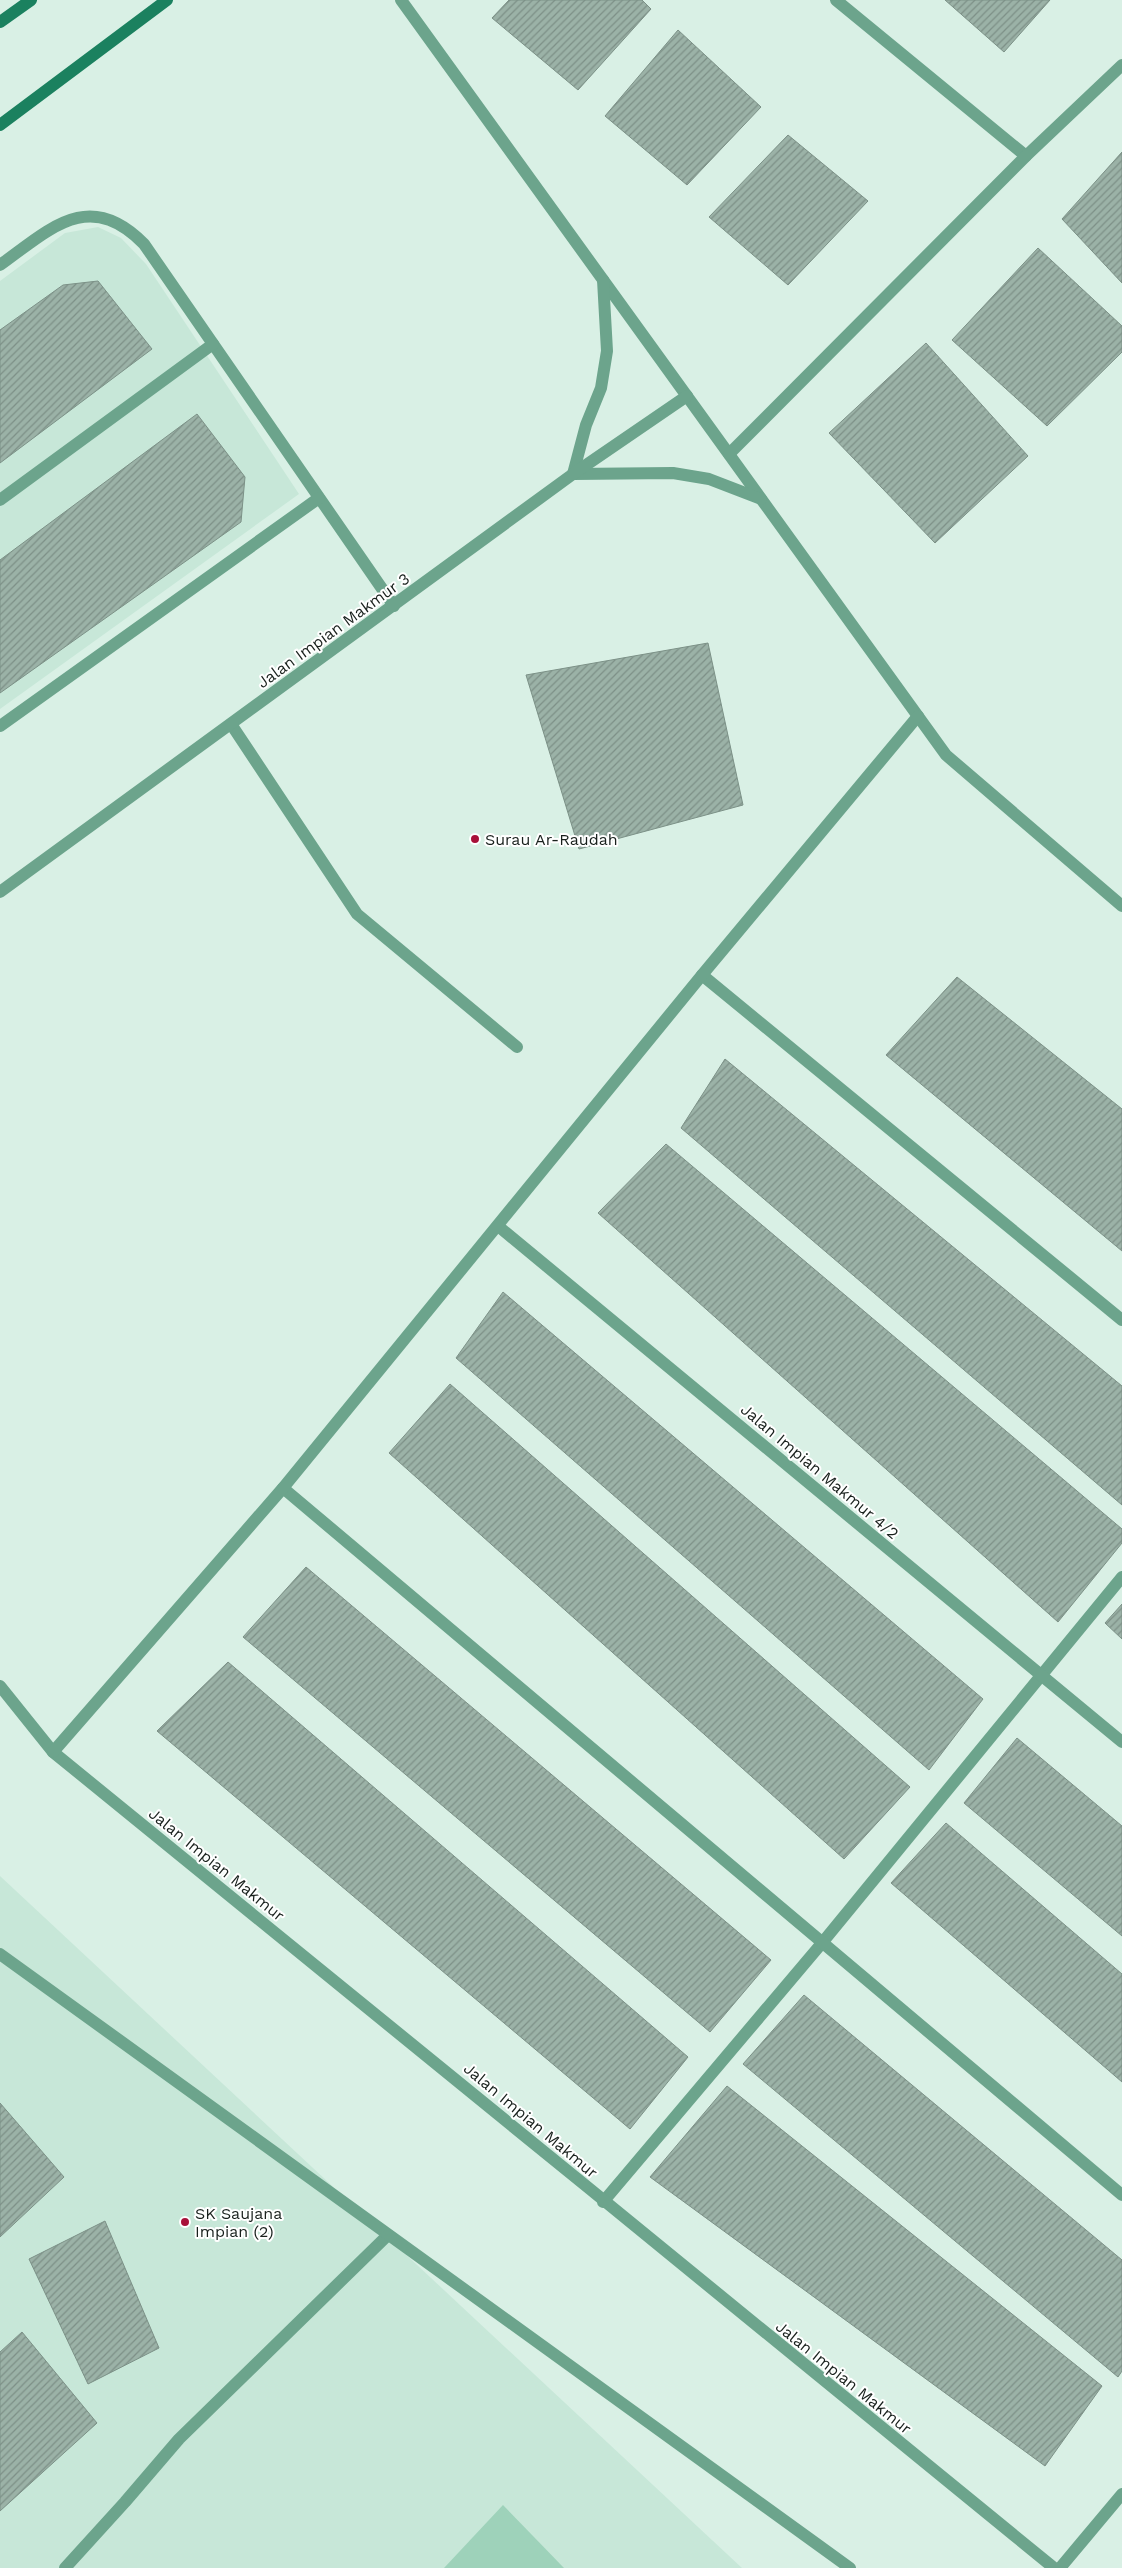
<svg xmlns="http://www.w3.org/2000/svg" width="1122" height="2568" font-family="'Work Sans',sans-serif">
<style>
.built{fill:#c7e7d8}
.garden{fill:#9ed2ba}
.building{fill:url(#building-hatch);stroke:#7c9187}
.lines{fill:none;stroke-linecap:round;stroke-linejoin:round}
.lane{stroke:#6ca48c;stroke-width:12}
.street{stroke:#6ca48c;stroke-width:12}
.secondary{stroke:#1b815f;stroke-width:12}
.poi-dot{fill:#a81039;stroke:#fff;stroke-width:2}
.labels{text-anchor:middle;stroke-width:4;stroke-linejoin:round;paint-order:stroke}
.street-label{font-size:16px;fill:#18201c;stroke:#fff}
.poi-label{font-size:16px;fill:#18201c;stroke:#fff;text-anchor:start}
</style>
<defs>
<pattern id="building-hatch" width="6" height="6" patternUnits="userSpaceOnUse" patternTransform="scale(1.25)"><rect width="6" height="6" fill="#9bb2a7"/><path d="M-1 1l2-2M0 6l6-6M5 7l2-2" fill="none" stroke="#7d9087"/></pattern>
</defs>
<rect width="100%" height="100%" fill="#d9f0e5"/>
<g class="built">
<polygon points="98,227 121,238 146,264 299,494 0,709 0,281 65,233"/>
<polygon points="0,1876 742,2568 0,2568"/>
</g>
<polygon class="garden" points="503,2505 564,2568 444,2568"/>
<g class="building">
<polygon points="509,0 642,0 651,9 578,90 492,18"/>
<polygon points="945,0 1050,0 1004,52"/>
<polygon points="678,30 761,107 687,185 605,116"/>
<polygon points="788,135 868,201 788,285 709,217"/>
<polygon points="1122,152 1122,283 1062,219"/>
<polygon points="1038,248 1122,326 1122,352 1047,426 952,340"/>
<polygon points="98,281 152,349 0,463 0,330 63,285"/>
<polygon points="926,343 1028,456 935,543 829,433"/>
<polygon points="197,414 245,477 241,522 0,693 0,560"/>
<polygon points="708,643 743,805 579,849 526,675"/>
<polygon points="957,977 1122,1109 1122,1251 886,1055"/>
<polygon points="725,1059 1122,1386 1122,1505 681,1128"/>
<polygon points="666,1144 1122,1529 1122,1543 1058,1622 598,1213"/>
<polygon points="503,1292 983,1699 929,1770 456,1358"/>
<polygon points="450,1384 910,1787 844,1859 389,1453"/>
<polygon points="306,1567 771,1960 710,2032 243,1637"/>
<polygon points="1122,1604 1122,1639 1105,1623"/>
<polygon points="228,1662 688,2057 630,2129 157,1731"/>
<polygon points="1017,1738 1122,1826 1122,1936 964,1803"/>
<polygon points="946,1823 1122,1974 1122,2082 891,1883"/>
<polygon points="804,1995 1122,2260 1122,2371 1118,2377 743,2064"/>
<polygon points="727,2086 1102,2386 1045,2466 650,2177"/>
<polygon points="0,2103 64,2177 0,2237"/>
<polygon points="105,2221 159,2348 88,2384 29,2259"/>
<polygon points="22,2332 97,2423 0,2511 0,2352"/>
</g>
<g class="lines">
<g class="lane">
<path d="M0,265C50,229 89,188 144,244L394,606"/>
<polyline points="0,500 213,344"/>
<polyline points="231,724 357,914 517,1047"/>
<polyline points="0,726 319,498"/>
<polyline points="603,2202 822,1943 1122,1577"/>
<polyline points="65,2568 125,2502 179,2439 388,2235"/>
</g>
<g class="street">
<polyline points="401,0 946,755 1122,906"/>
<polyline points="836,0 1026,156"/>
<polyline points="603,280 607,351 601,388 586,425 573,474 673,473 709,479 761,499"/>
<polyline points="729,454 1026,156 1122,65"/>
<polyline points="0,892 573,474 687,396"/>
<polyline points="702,975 1122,1320"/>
<polyline points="498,1226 1122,1742"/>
<polyline points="283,1488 1122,2195"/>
<path d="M0,1686L53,1752C388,2023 720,2296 1054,2568"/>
<polyline points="53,1752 283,1488 702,975 918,716"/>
<polyline points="0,1954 850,2568"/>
<polyline points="1060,2568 1122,2494"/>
</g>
<g class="secondary">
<polyline points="0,22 31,0"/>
<polyline points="0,125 167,0"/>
</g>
</g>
<g class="poi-dot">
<circle cx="475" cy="839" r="5"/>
<circle cx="185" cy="2222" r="5"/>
</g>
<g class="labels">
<g class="street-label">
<text transform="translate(333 630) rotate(-36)" y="6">Jalan Impian Makmur 3</text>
<text transform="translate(820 1471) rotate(40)" y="6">Jalan Impian Makmur 4/2</text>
<text transform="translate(217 1864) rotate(39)" y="6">Jalan Impian Makmur</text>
<text transform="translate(531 2120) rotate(40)" y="6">Jalan Impian Makmur</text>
<text transform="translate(844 2377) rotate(39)" y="6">Jalan Impian Makmur</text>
</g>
<g class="poi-label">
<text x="485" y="845">Surau Ar-Raudah</text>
<text x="195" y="2219">SK Saujana<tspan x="195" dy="18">Impian (2)</tspan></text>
</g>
</g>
</svg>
